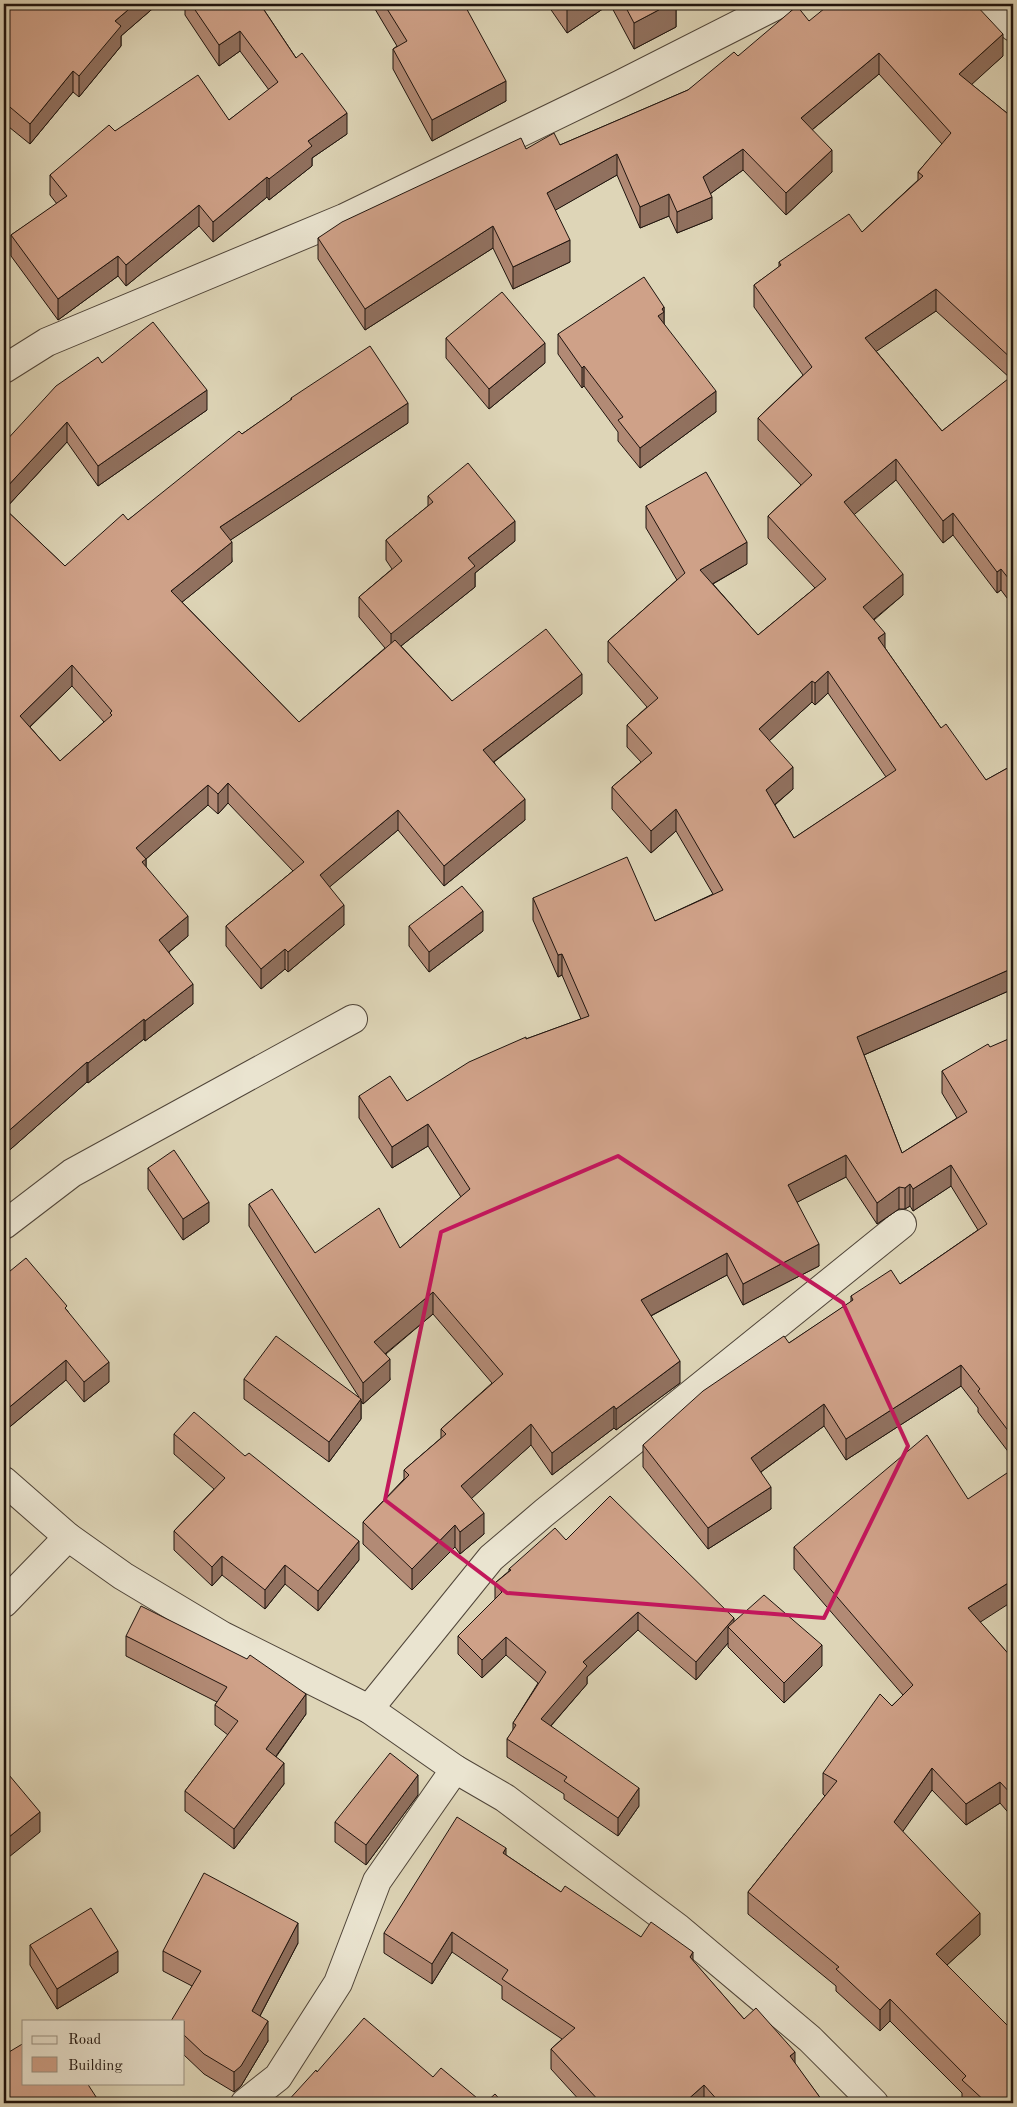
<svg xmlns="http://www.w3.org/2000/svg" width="1017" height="2107" font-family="'Old Standard TT',serif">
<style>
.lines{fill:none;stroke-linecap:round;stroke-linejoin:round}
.street-casing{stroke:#4f4438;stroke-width:30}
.street{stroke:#eae4d0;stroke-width:28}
.wall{fill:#b28a75;stroke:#1f140e;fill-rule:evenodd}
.shaded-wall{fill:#91715f;stroke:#1f140e}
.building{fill:#cfa188;stroke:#1f140e;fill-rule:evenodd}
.marked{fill:none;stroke:#c2185b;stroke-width:4;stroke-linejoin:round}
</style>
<rect width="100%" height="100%" fill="#ded5b7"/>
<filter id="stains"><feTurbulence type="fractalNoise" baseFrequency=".004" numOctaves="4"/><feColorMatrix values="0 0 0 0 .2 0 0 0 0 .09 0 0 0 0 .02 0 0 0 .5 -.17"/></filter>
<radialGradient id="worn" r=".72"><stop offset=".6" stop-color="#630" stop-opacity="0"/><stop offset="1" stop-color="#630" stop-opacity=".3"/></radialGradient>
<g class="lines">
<defs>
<g id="street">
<polyline points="989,4 1013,27"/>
<polyline points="4,369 47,342 344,218 619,85 779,4"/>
<polyline points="4,1225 72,1173 353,1019"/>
<polyline points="4,1481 68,1537 123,1576 223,1636 369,1709 455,1769 505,1798 678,1928 810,2039 874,2103"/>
<polyline points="4,1603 68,1537"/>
<polyline points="369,1709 491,1558 545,1512 902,1224"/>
<polyline points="245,2103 278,2077 338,1983 377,1881 455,1769"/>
</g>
</defs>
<use href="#street" class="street-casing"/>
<use href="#street" class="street"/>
</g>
<g class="wall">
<polygon points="11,4 158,4 121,36 121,46 79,97 73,92 30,144 4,123 4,12"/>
<polygon points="185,4 260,4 347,134 312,158 312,166 269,200 267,197 213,242 199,226 126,286 118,276 58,320 11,256 11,235 57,204 50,195 50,175 115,131 229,120 269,90 240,51 219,66 185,15"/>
<polygon points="372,4 464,4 506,101 432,141 393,69 393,49 397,46"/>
<polygon points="547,4 676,4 676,27 634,49 610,4 567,33"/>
<path d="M940,10L1003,56L971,84L1013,118V117V606L1001,590L997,593L953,535L943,543L896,480L854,514L903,595L874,620L885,648L941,728L986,780L1013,765V989L864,1055L902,1153L957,1118L942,1093V1071L1013,1037V1458L978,1412V1408L961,1386L846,1460L824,1426L761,1472L771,1509L708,1549L643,1467V1445L789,1343L851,1302V1296L900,1284L978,1230L951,1186L913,1211L910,1206L905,1209H899L877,1224L846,1177L797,1202L819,1266L743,1305L727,1275L651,1316L680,1383L616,1430L614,1428L552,1475L531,1445L471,1498L484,1534L460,1554L455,1547L412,1590L363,1544V1522L404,1479V1470L441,1438V1429L492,1383L433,1314L386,1354L390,1380L363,1404L361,1401V1419L329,1462L244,1399V1379L359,1397L249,1226V1204L315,1253L400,1248L461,1197L428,1146L392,1168L359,1118V1096L407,1101L526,1039L581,1019L562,975L558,977L533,920V898L655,921L713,894L676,831L651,853L612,809V787L641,762L627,747V725L647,707L608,662V641L677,580L646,528V506L747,564L713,584L758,635L815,588L768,538V516L801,485L758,440V418L803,375L754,307V285L779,267V262L862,232L918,180V172L942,144L879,74L812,130L832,172L786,215L743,170L710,194L712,219L677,233L669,216L640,228L617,175L555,210L570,262L513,289L493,248L365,330L318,259V238L526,149L560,145L688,90L738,56L809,21ZM936,311L1010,378L942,431L876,351ZM828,693L886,777L794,838L775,805L793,789L769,741L812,702L815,705Z"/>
<polygon points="664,307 664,324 716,412 640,468 618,441 618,432 584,386 582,388 558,354 558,334"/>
<polygon points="446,338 545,363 489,409 446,358"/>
<path d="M102,363L207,410L98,486L67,442L5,509L65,566L128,520L242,434L291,400V398L408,423L230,540L232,562L182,602L299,722L385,648L359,617V597L392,569L386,560V540L428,506V496L515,541L475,573V587L401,646L452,701L582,694L494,762L525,820L444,886L398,830L329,887L344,925L288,972L285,969L261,989L226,946V926L293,871L228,803L218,814L208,805L146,859V867L188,936L169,952L193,1004L145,1041L144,1039L88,1083L87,1082L4,1155V443ZM72,686L104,722L60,761L30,727Z"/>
<polygon points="409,926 483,931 429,972 409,946"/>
<polygon points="148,1168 209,1222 183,1240 148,1189"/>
<polygon points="4,1276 67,1310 109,1382 84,1402 66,1380 6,1430 4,1428"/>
<polygon points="174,1434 359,1560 318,1611 285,1584 265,1609 222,1575 212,1586 174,1550 174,1531 214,1489 174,1454"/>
<polygon points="968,1499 980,1622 1013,1659 1013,1818 1000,1803 966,1825 932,1790 902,1831 980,1935 947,1965 1013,2103 964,2103 962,2102 962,2093 890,2021 880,2031 836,1991 836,1986 748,1914 748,1892 825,1796 823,1794 823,1773 903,1695 794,1569 794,1547"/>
<polygon points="566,1540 734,1622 822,1666 784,1703 728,1647 728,1643 696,1680 638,1630 587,1677 587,1684 551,1726 639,1806 618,1836 564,1799 564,1794 507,1757 507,1739 513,1731 513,1723 538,1683 506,1655 482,1678 458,1654 458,1636 495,1599 495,1583 509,1571 509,1569"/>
<polygon points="126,1636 306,1714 276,1757 284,1784 234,1849 185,1811 185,1791 228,1735 215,1725 215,1705 217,1702 126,1656"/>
<polygon points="418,1795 366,1865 335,1842 335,1822"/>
<polygon points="506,1855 561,1892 641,1937 693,1961 744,2019 795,2064 824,2103 582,2103 551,2069 551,2049 562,2039 502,1999 502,1986 452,1952 432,1984 384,1953 384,1933"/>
<polygon points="298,1943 260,2016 268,2041 241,2086 234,2092 204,2074 184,2055 184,2021 192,1986 163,1971 163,1951"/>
<polygon points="30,1945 118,1972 57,2009 30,1965"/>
</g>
<g class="shaded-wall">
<polygon points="135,4 158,4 121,36 121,46 79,97 79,76 115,21"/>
<polygon points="572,4 610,4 567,33 567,7"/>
<polygon points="670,4 676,4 676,27 634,49 634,23"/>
<polygon points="240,31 240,51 219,66 219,45"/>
<polygon points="1003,34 1003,56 959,96 959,74"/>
<polygon points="879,53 879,74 801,139 801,118"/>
<polygon points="73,71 73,92 30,144 30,124"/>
<polygon points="506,81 506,101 432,141 432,120"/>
<polygon points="347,113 347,134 312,158 312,166 269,200 269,179 308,141"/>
<polygon points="743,149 743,170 703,199 703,177"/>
<polygon points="832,150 832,172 786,215 786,193"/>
<polygon points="617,154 617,175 547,215 547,193"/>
<polygon points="267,177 267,197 213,242 213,222"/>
<polygon points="669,194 669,216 640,228 640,207"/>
<polygon points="712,197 712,219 677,233 677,212"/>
<polygon points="199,205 199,226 126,286 126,265"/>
<polygon points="493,226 493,248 365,330 365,309"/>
<polygon points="570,240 570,262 513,289 513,267"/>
<polygon points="118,256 118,276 58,320 58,299"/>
<polygon points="936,289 936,311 865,359 865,338"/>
<polygon points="664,307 664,332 658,316 662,309"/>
<polygon points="545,343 545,363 489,409 489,389"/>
<polygon points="584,366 584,386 582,388 582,368"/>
<polygon points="207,390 207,410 98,486 98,466"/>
<polygon points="716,391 716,412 640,468 640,448"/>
<polygon points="408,403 408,423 220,547 220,527"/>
<polygon points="67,422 67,442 4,510 4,490"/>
<polygon points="896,459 896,480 844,523 844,502"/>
<polygon points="953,513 953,535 943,543 943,521"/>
<polygon points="515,521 515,541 475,573 475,587 391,654 391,634 468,558"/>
<polygon points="232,542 232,562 171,611 171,591"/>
<polygon points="747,542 747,564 700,591 700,570"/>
<polygon points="1001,569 1001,590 997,593 997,572"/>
<polygon points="903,574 903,595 863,628 863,607"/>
<polygon points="885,633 885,654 878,638"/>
<polygon points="72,665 72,686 20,736 20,716"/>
<polygon points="828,671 828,693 815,705 815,683"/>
<polygon points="582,674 582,694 483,770 483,750"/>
<polygon points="812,681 812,702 759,750 759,729"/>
<polygon points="793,767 793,789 766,812 766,790"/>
<polygon points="228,783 228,803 218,814 218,794"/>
<polygon points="208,785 208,805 146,859 146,879 136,848"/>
<polygon points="525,799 525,820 444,886 444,866"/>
<polygon points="676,809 676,831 651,853 651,831"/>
<polygon points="398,810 398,830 320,895 320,875"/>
<polygon points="344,905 344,925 288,972 288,952"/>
<polygon points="483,911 483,931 429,972 429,952"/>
<polygon points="188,916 188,936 159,960 159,940"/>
<polygon points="285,949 285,969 261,989 261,969"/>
<polygon points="562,954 562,975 558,977 558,955"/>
<polygon points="1013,968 1013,989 857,1058 857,1037"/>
<polygon points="193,984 193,1004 145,1041 145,1021"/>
<polygon points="144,1019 144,1039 88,1083 88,1063"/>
<polygon points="87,1062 87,1082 4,1155 4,1135"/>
<polygon points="428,1124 428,1146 392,1168 392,1147"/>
<polygon points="846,1155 846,1177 788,1207 788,1185"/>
<polygon points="951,1165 951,1186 913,1211 913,1189"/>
<polygon points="910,1184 910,1206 905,1209 905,1188"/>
<polygon points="899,1187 899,1209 877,1224 877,1203"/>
<polygon points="209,1202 209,1222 183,1240 183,1219"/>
<polygon points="819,1244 819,1266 743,1305 743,1284"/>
<polygon points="727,1253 727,1275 641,1321 641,1300"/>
<polygon points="433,1292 433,1314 374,1363 374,1342"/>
<polygon points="390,1359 390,1380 363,1404 363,1383"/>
<polygon points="66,1360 66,1380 6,1430 6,1410"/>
<polygon points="680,1361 680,1383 616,1430 616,1409"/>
<polygon points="109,1362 109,1382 84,1402 84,1382"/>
<polygon points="961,1365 961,1386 846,1460 846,1439"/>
<polygon points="361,1399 361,1419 329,1462 329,1442"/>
<polygon points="824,1404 824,1426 751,1479 751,1458"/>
<polygon points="614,1406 614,1428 552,1475 552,1453"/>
<polygon points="531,1424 531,1445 461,1508 461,1486"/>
<polygon points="771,1487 771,1509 708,1549 708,1528"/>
<polygon points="484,1513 484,1534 460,1554 460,1532"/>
<polygon points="455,1525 455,1547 412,1590 412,1569"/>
<polygon points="359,1541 359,1560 318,1611 318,1591"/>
<polygon points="8,1548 8,1569 4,1572 4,1551"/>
<polygon points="222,1556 222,1575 212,1586 212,1567"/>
<polygon points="285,1565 285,1584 265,1609 265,1590"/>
<polygon points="1013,1580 1013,1601 968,1630 968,1608"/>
<polygon points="638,1612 638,1630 587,1677 587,1684 541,1737 541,1719 583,1662"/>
<polygon points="734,1618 734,1633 728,1627 728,1643 696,1680 696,1662"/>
<polygon points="506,1637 506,1655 482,1678 482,1660"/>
<polygon points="822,1645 822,1666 784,1703 784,1683"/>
<polygon points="306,1694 306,1714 266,1770 266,1749"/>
<polygon points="284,1763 284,1784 234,1849 234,1829"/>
<polygon points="932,1768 932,1790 894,1844 894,1822"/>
<polygon points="418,1775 418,1795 366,1865 366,1845"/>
<polygon points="1000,1782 1000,1803 966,1825 966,1804"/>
<polygon points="639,1788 639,1806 618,1836 618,1818"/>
<polygon points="40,1812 40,1832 4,1861 4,1841"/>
<polygon points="506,1848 506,1868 503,1853"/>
<polygon points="980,1913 980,1935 936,1975 936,1954"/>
<polygon points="298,1923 298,1943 252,2031 252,2011"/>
<polygon points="452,1932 452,1952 432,1984 432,1964"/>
<polygon points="118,1951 118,1972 57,2009 57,1989"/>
<polygon points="693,1952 693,1972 690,1957"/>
<polygon points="890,1999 890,2021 880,2031 880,2010"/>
<polygon points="268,2021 268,2041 241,2086 234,2092 234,2072"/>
<polygon points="795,2052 795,2072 790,2056"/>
<polygon points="704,2085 704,2103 684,2103"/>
</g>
<g class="building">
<polygon points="11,4 135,4 115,21 121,26 79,76 73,71 30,124 4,102 4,12"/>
<polygon points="191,4 260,4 296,58 302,53 347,113 308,141 312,146 269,179 267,177 213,222 199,205 126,265 118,256 58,299 11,235 67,196 50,175 109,125 115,131 198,75 229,120 278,82 240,31 219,45"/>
<polygon points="384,4 464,4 506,81 432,120 393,49 407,41"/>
<polygon points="565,4 572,4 567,7"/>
<polygon points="624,4 670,4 634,23"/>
<path d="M830,4H934L940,10L947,4H975L1003,34L959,74L1013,118V117V360L936,289L865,338L942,431L1013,375V584L1001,569L997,572L953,513L943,521L896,459L844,502L903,574L863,607L885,633L878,638L941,728L946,724L986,780L1013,765V968L857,1037L902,1153L967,1112L942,1071L988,1044L990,1047L1013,1037V1346L1012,1347L1013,1349V1437L978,1391L980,1389L961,1365L846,1439L824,1404L751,1458L771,1487L708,1528L643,1445L703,1391L784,1336L789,1343L853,1300L851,1296L891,1270L900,1284L987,1224L951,1165L913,1189L910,1184L905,1188L899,1187L877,1203L846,1155L788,1185L819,1244L743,1284L727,1253L641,1300L680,1361L616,1409L614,1406L552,1453L531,1424L461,1486L484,1513L460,1532L455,1525L412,1569L363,1522L409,1475L404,1470L446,1434L441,1429L503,1374L433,1292L374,1342L390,1359L363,1383L249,1204L272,1189L315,1253L379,1208L400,1248L470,1189L428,1124L392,1147L359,1096L390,1076L407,1101L469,1062L526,1037V1039L589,1016L562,954L558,955L533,898L627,857L655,921L723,890L676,809L651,831L612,787L652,753L627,725L658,698L608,641L685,573L646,506L706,472L747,542L700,570L758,635L826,579L768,516L812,475L758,418L812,367L754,285L781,265L779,262L849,214L862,232L923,176L918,172L951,133L879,53L801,118L832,150L786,193L743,149L703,177L712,197L677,212L669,194L640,207L617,154L547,193L570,240L513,267L493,226L365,309L318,238L342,222L521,138L526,149L554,133L560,145L688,90L734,52L738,56L797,6L809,21ZM828,671L896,770L794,838L766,790L793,767L759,729L812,681L815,683Z"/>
<polygon points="644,277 664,307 662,309 664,312 658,316 716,391 640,448 618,420 623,417 584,366 582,368 558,334"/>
<polygon points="502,292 545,343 489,389 446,338"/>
<polygon points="153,322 207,390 98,466 67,422 4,490 4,443 56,386 98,357 102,363"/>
<path d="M370,346L408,403L220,527L232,542L171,591L299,722L395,640L452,701L546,629L582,674L483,750L525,799L444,866L398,810L320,875L344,905L288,952L285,949L261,969L226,926L304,862L228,783L218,794L208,785L136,848L146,859L142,862L188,916L159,940L193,984L145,1021L144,1019L88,1063L87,1062L4,1135V508L65,566L123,514L128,520L239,431L242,434L292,399L291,398ZM72,665L112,711L110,713L112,715L60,761L20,716Z"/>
<polygon points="468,463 515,521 468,558 475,566 391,634 359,597 402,561 386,540 433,502 428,496"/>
<polygon points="462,886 483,911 429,952 409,926"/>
<polygon points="174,1150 209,1202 183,1219 148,1168"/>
<polygon points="26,1258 67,1306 65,1308 109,1362 84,1382 66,1360 6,1410 4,1407 4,1276"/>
<polygon points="276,1336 361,1399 329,1442 244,1379"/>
<polygon points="194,1412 245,1456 249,1453 359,1541 318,1591 285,1565 265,1590 222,1556 212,1567 174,1531 225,1478 174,1434"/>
<polygon points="927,1435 968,1499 1013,1469 1013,1580 968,1608 1013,1659 1013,1796 1000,1782 966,1804 932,1768 894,1822 980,1913 936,1954 1010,2028 1013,2025 1013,2103 987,2103 962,2080 966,2076 890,1999 880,2010 836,1969 839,1967 748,1892 837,1781 823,1773 880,1694 892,1706 913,1685 794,1547"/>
<polygon points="610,1496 734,1618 696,1662 638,1612 583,1662 587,1666 541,1719 639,1788 618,1818 564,1781 567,1777 507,1739 516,1725 513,1723 546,1672 506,1637 482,1660 458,1636 502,1592 495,1583 511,1570 509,1569 555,1528 566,1540"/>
<polygon points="4,1543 8,1548 4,1551"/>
<polygon points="764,1595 822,1645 784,1683 728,1627"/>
<polygon points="141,1606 247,1659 250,1655 306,1694 266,1749 284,1763 234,1829 185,1791 238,1721 215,1705 227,1687 126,1636"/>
<polygon points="390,1753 418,1775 366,1845 335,1822"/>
<polygon points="4,1769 40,1812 4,1841"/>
<polygon points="457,1817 506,1848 503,1853 561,1892 565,1886 641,1937 651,1922 693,1952 690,1957 744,2019 756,2008 795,2052 790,2056 824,2103 720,2103 704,2085 684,2103 601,2103 551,2049 575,2028 502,1979 508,1970 452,1932 432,1964 384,1933"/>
<polygon points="204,1873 298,1923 252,2011 268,2021 241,2066 234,2072 204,2054 184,2035 184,2021 171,2021 201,1971 163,1951"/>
<polygon points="91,1908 118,1951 57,1989 30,1945"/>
<polygon points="364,2018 433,2077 441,2068 483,2103 286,2103 316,2070 317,2072"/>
<polygon points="24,2043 24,2083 87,2083 100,2103 4,2103 4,2055"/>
<polygon points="495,2094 503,2103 485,2103"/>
</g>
<path class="marked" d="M618,1156L843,1303L908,1446L824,1618L507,1593L385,1500L441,1232Z"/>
<rect width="1017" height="2107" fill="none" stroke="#ded5b7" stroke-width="20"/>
<rect x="5" y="5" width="1007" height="2097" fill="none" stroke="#1f140e" stroke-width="2.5"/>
<rect x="10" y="10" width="997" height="2087" fill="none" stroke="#1f140e"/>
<rect x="22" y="2020" width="162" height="65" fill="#eae4d0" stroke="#999182"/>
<rect x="32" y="2036" width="25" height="8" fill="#eae4d0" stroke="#999182"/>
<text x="68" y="2044" font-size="15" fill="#1f140e">Road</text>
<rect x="32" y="2057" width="25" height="15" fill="#cfa188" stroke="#999182"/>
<text x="68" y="2070" font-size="15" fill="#1f140e">Building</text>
<rect width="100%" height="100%" filter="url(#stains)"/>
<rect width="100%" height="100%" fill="url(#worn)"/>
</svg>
